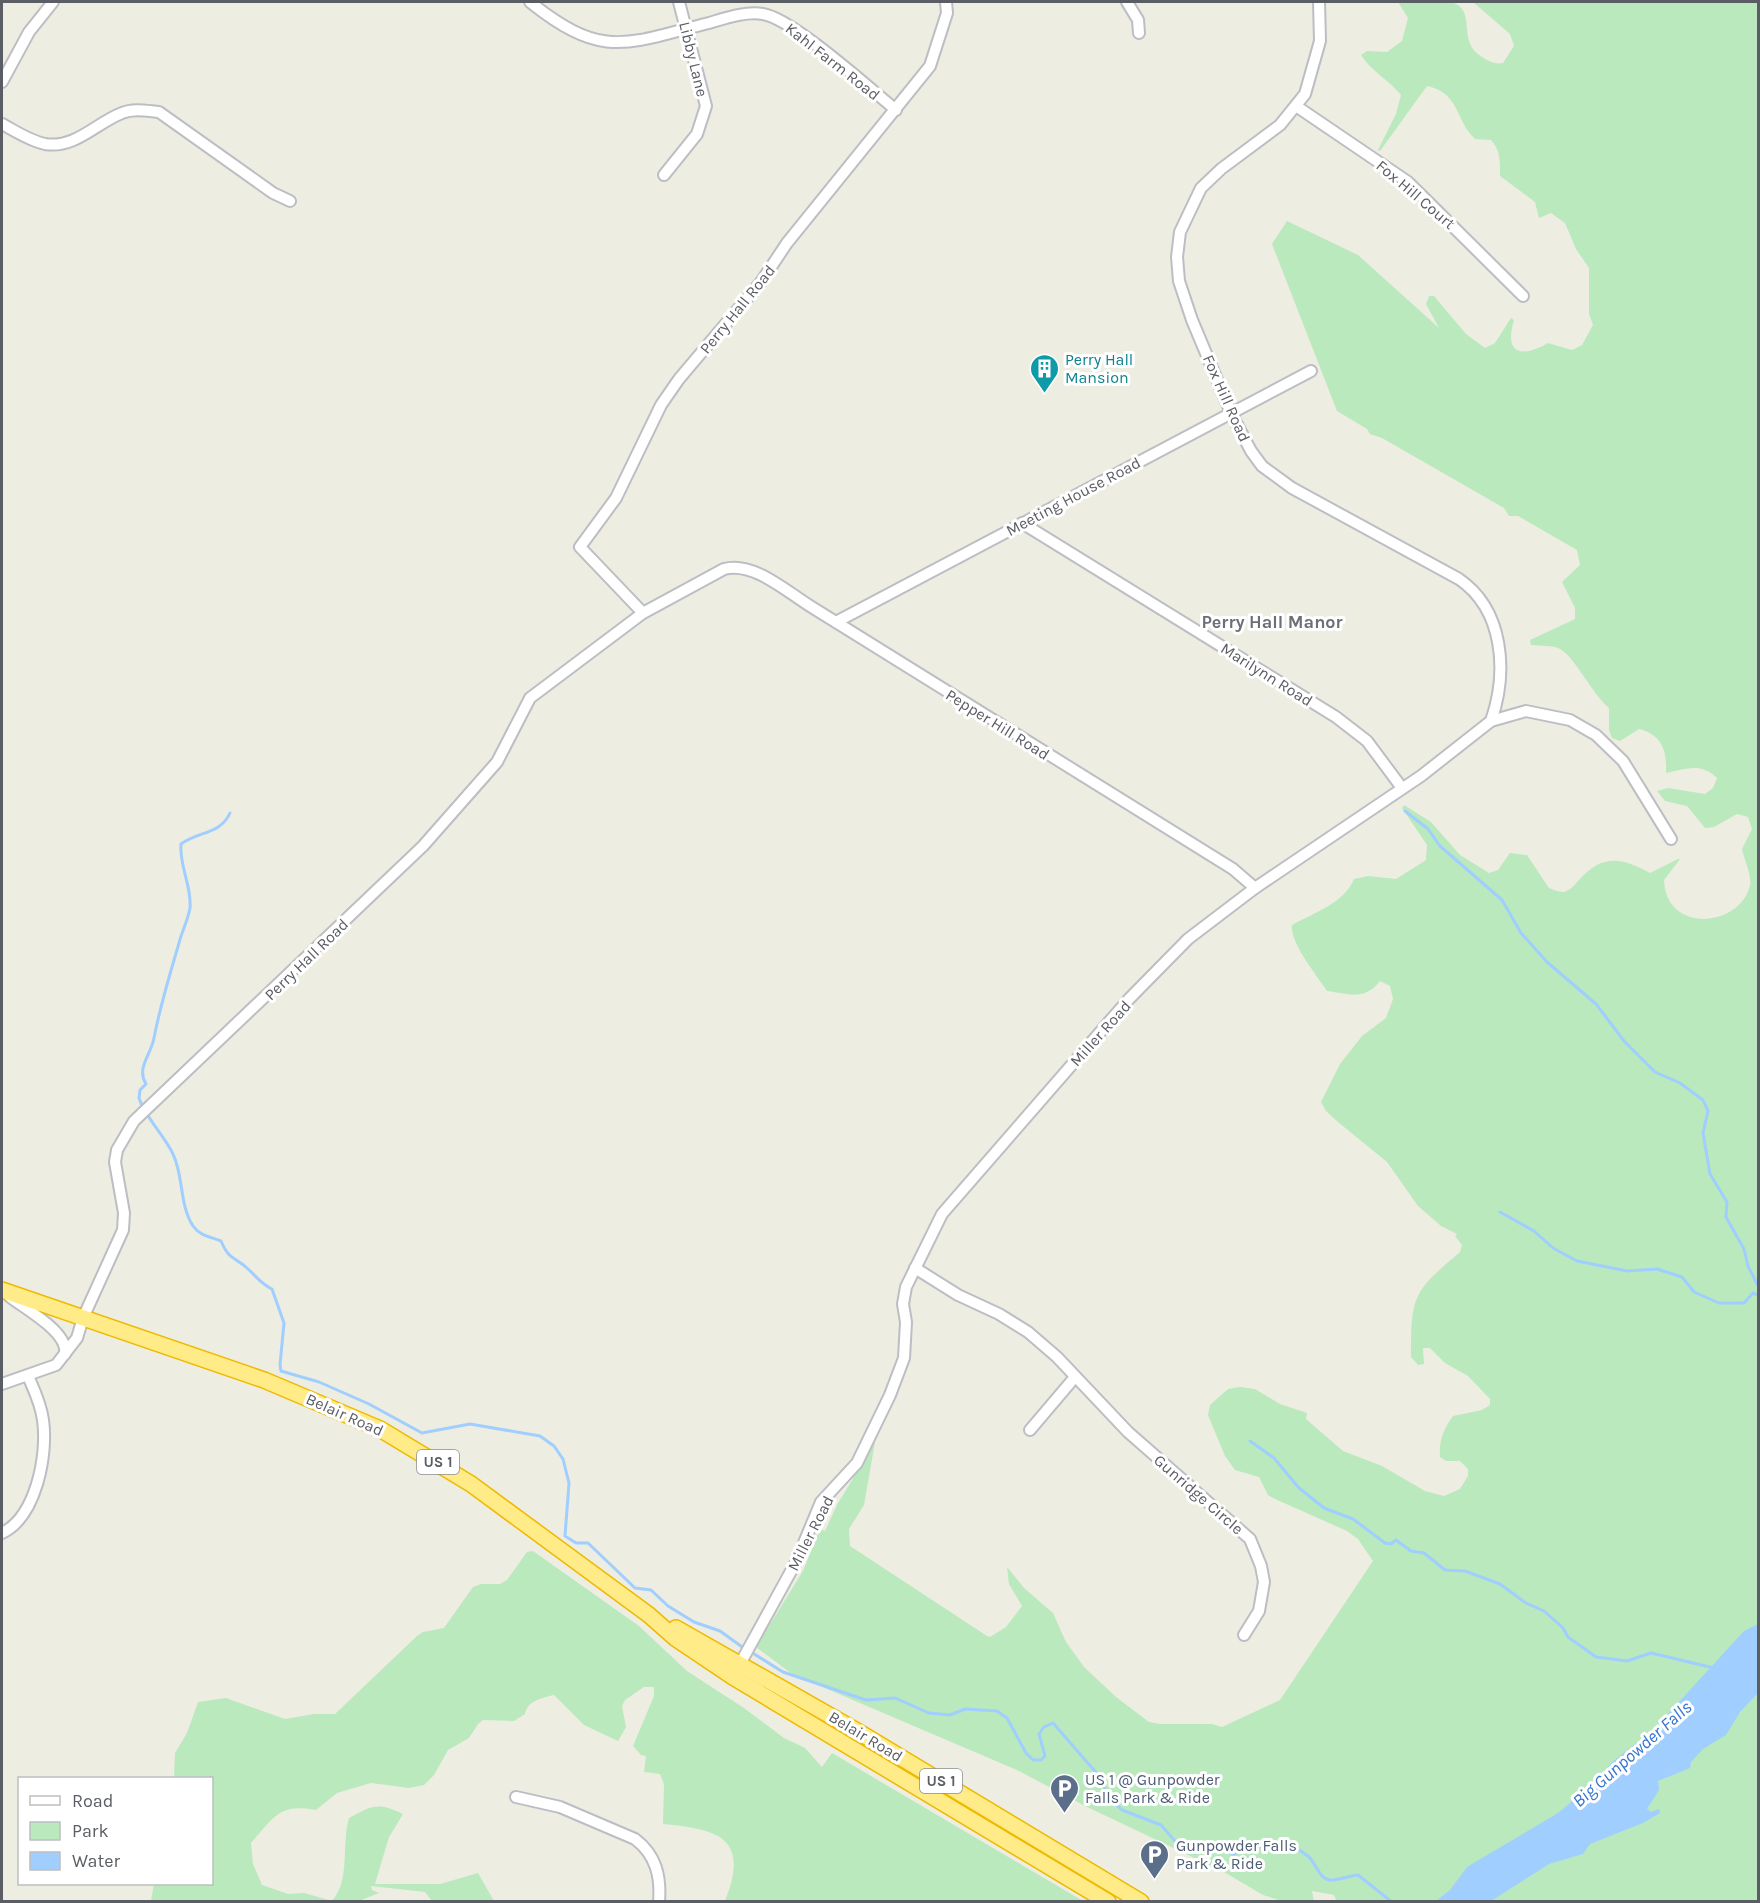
<svg xmlns="http://www.w3.org/2000/svg" width="1760" height="1903" font-family="Karla,sans-serif">
<style>
.green{fill:#bae9be}
.water{fill:#a0ceff}
.lines{fill:none;stroke-linecap:round;stroke-linejoin:round}
.stream{stroke:#a0ceff;stroke-width:3}
.minor-casing{stroke:#bcbec4;stroke-width:14}
.highway-casing{stroke:#efb900;stroke-width:18}
.minor{stroke:#fff;stroke-width:10}
.highway{stroke:#ffeb87;stroke-width:15}
.labels{text-anchor:middle;stroke-width:6;stroke-linejoin:round;paint-order:stroke}
.shield{fill:#fff;stroke:#8c8e92;stroke-width:1.5}
.shield-label{font-size:15px;font-weight:bold;fill:#5a5d64}
.street-label{font-size:16px;fill:#5a5d64;stroke:#fff}
.culture-label{font-size:16px;fill:#0d838f;stroke:#fff;text-anchor:start}
.service-label{font-size:16px;fill:#4e5e75;stroke:#fff;text-anchor:start}
.neighbourhood-label{font-size:18px;font-weight:bold;fill:#6b6f76;stroke:#fff}
.water-label{font-size:18px;font-style:italic;fill:#3674cf;stroke:#fff}
</style>
<rect width="100%" height="100%" fill="#eeede1"/>
<g class="green">
<path d="M1398,2C1412,2 1443,0 1454,3C1477,13 1456,41 1482,57C1490,62 1494,64 1503,63L1514,46L1510,34L1473,2H1758V1901L1337,1902L1334,1895L1312,1891L1314,1901H1282L1263,1895L1224,1872L1083,1805L1019,1771L792,1674L756,1647L803,1571L820,1529L825,1531L837,1505L875,1442L864,1505L849,1529L850,1546L987,1636L990,1637L1006,1627L1022,1606L1009,1584L1007,1567L1024,1588L1053,1613L1066,1642L1084,1667L1116,1697L1149,1722L1160,1724H1212L1222,1727L1280,1700L1373,1561L1358,1539L1347,1531L1275,1499L1268,1495L1259,1477L1235,1470L1225,1456L1208,1415L1210,1405L1228,1389L1240,1387L1255,1389L1280,1404L1307,1413L1306,1419L1343,1451L1382,1466L1425,1491L1444,1496L1460,1489L1468,1476V1469L1460,1461H1446L1440,1457C1439,1440 1443,1430 1453,1416L1482,1410L1490,1405V1399L1468,1376L1445,1363L1430,1348H1423L1424,1364L1418,1365L1411,1357C1411,1295 1413,1292 1460,1252L1462,1245L1455,1236L1457,1234L1441,1226L1418,1206L1387,1162L1338,1122L1326,1111L1321,1102L1340,1064L1362,1036L1386,1018L1393,999L1390,986L1380,981C1364,1001 1350,994 1327,991C1317,976 1289,941 1292,925C1314,913 1344,903 1354,879L1368,876L1396,879L1426,860L1427,845L1402,808L1404,805L1431,822L1460,855L1489,873L1498,870L1510,853L1527,855L1549,888C1552,889 1559,892 1563,892C1569,891 1574,886 1578,881C1602,854 1620,857 1650,873L1678,859H1680L1664,880C1666,935 1741,927 1750,885C1752,876 1744,859 1742,849L1752,829L1748,817L1737,814L1714,827L1705,828L1687,806L1665,801L1657,791L1668,788L1705,794L1713,788L1717,778C1701,762 1686,769 1666,773C1667,752 1663,735 1639,729L1620,741L1612,738L1609,730V708C1593,695 1574,656 1560,649C1553,645 1539,646 1531,645L1530,640L1575,619V608L1562,582L1580,565L1577,550L1518,516H1509L1504,508L1382,438L1370,434L1367,429L1337,411L1272,244L1287,221L1358,255L1439,328L1426,304L1429,296H1434L1466,334L1485,348L1495,343L1511,318L1514,320C1504,353 1520,359 1548,343L1572,350L1582,345L1593,325L1589,314V268L1576,249L1565,223L1551,213L1539,218L1535,202L1500,176C1500,162 1501,151 1491,140L1475,139C1455,120 1460,93 1427,86L1380,151L1378,150L1396,114L1401,95C1389,80 1371,71 1361,55L1367,51L1387,52L1402,41L1408,18Z"/>
<path d="M533,1551L639,1626L687,1671L744,1708L784,1738L805,1748L822,1767L832,1753L1083,1901H725C750,1838 719,1829 663,1824L664,1784L660,1774L644,1772L646,1756L641,1755L633,1746L654,1696V1687H644L625,1700L622,1706L626,1727L618,1741L584,1725L554,1695C542,1698 528,1700 525,1714L514,1721L483,1720L478,1724L469,1738L448,1750L434,1775L424,1785L409,1788L371,1783L337,1793L316,1810C279,1803 274,1817 251,1843L253,1864L262,1885L288,1894L304,1893L332,1901C351,1879 341,1844 349,1818C372,1805 379,1802 403,1814L389,1837L375,1884H440L478,1873L494,1901H432L425,1892L371,1886L372,1890L379,1893L359,1901H151L154,1884H212V1778H174L175,1753L187,1733L198,1702L226,1698L285,1719L314,1714H335L417,1636L423,1632L444,1628L473,1587L481,1584H500L507,1580L527,1552Z"/>
</g>
<polygon class="water" points="1758,1624 1758,1693 1740,1712 1726,1735 1703,1749 1691,1762 1690,1768 1658,1781 1659,1790 1647,1809 1651,1812 1659,1809 1660,1813 1643,1823 1590,1844 1583,1854 1549,1864 1491,1901 1436,1901 1450,1890 1467,1867 1558,1813 1599,1779 1611,1763 1655,1728 1744,1631"/>
<g class="lines">
<g class="stream">
<polyline points="1405,811 1428,829 1440,846 1502,900 1521,933 1547,962 1596,1004 1624,1041 1655,1072 1680,1083 1703,1100 1708,1111 1703,1133 1710,1174 1727,1202 1726,1217 1744,1249 1748,1266 1758,1286"/>
<path d="M230,813C220,835 198,831 181,844C179,866 192,886 190,908C188,920 182,931 179,943C170,974 160,1006 154,1038C151,1055 136,1068 146,1084L140,1090L139,1098C145,1117 164,1135 173,1154C184,1177 179,1204 193,1226C200,1236 211,1237 221,1241C230,1262 235,1256 248,1269C257,1277 261,1284 272,1289L284,1323L280,1365L281,1371L319,1382L369,1404L422,1433L470,1424L540,1436L554,1446L563,1459L569,1483L565,1536L576,1543H588L635,1588L651,1590L668,1606L694,1622L720,1631L745,1649"/>
<polyline points="1500,1212 1534,1231 1553,1248 1577,1261 1627,1271 1657,1269 1682,1277 1694,1292 1719,1303 1744,1303 1753,1293 1758,1295"/>
<polyline points="1250,1441 1274,1458 1298,1487 1324,1508 1353,1519 1385,1543 1391,1544 1396,1540 1411,1551 1424,1553 1445,1570 1465,1571 1500,1584 1526,1603 1544,1611 1563,1628 1568,1637 1596,1657 1627,1661 1651,1653 1714,1668"/>
<path d="M751,1652L783,1672L866,1700L895,1698L929,1713L950,1715L965,1709L997,1711L1007,1718L1026,1753L1033,1760H1041L1045,1756L1039,1734L1044,1727L1053,1723L1100,1777L1108,1796L1122,1810L1161,1825L1181,1848L1195,1853L1214,1846L1233,1854C1257,1846 1286,1837 1308,1856C1316,1863 1319,1879 1330,1880C1338,1880 1349,1876 1358,1875L1392,1902"/>
</g>
<defs>
<g id="minor">
<path d="M530,2C603,60 625,44 709,23C726,18 746,11 763,14C793,19 869,88 896,110"/>
<polyline points="1127,2 1138,20 1139,33"/>
<path d="M1319,2L1320,41L1305,94L1280,125L1221,169L1201,188L1180,232L1177,257L1179,281L1192,320L1231,413L1251,451L1262,466L1292,488L1459,579C1504,610 1508,672 1491,721"/>
<polyline points="2,82 29,32 53,2"/>
<polyline points="1296,106 1408,182 1523,296"/>
<path d="M2,124C15,131 30,141 45,144C75,149 96,123 122,113C134,108 147,111 159,112L273,193L290,201"/>
<polyline points="664,175 697,134 706,106 679,2"/>
<polyline points="1022,523 1336,717 1367,741 1402,788"/>
<polyline points="643,613 580,547 616,498 661,405 679,379 761,282 787,243 930,66 947,13 946,2"/>
<polyline points="836,622 1311,371"/>
<polyline points="915,1268 958,1295 999,1314 1028,1332 1057,1357 1128,1432 1250,1539 1261,1566 1264,1582 1259,1611 1244,1635"/>
<path d="M9,1296C25,1309 69,1332 65,1354"/>
<path d="M2,1384L56,1365L77,1338L83,1318L123,1230L124,1213L115,1162L117,1150L134,1121L423,846L497,762L530,698L643,613L724,569C753,561 786,591 810,606L1233,869L1255,888"/>
<polyline points="1030,1430 1075,1377"/>
<path d="M2,1533C36,1517 48,1455 43,1420C41,1404 34,1390 28,1376"/>
<polyline points="740,1664 796,1562 821,1502 857,1463 890,1395 904,1358 906,1322 903,1304 906,1287 942,1214 1129,999 1188,939 1255,888 1421,776 1491,721 1526,711 1570,720 1596,735 1623,761 1671,839"/>
<path d="M516,1797L560,1807L635,1839C656,1855 661,1876 659,1902"/>
</g>
<g id="highway">
<polyline points="2,1290 264,1380 380,1429 471,1484 649,1615 675,1638 733,1677 1108,1902"/>
<polyline points="676,1628 857,1731 1141,1902"/>
</g>
</defs>
<use href="#minor" class="minor-casing"/>
<use href="#highway" class="highway-casing"/>
<use href="#minor" class="minor"/>
<use href="#highway" class="highway"/>
</g>
<defs>
<symbol id="building-pin" viewBox="-11 -11 22 30"><path d="M0 17L-7.5 6A9.5 9.5 0 1 1 7.5 6Z" fill="#0f9aa8" stroke="#fff"/><path d="M-4-6H4V6H1V3H-1V6H-4ZM-2.5-4.3h1.7v1.8h-1.7ZM.8-4.3h1.7v1.8H.8ZM-2.5-1h1.7V.8h-1.7ZM.8-1h1.7V.8H.8Z" fill="#fff"/></symbol>
<symbol id="parking-pin" viewBox="-11 -11 22 30"><path d="M0 17L-7.5 6A9.5 9.5 0 1 1 7.5 6Z" fill="#5c6f8a" stroke="#fff"/><path d="M-3.5-5.5H1a3.5 3.5 0 0 1 0 7H-1V5.5H-3.5ZM-1-3.4V-.6H.8a1.4 1.4 0 0 0 0-2.8Z" fill="#fff"/></symbol>
</defs>
<g fill-rule="evenodd">
<use href="#building-pin" x="1028" y="352" width="33" height="45"/>
<use href="#parking-pin" x="1048" y="1772" width="33" height="45"/>
<use href="#parking-pin" x="1138" y="1838" width="33" height="45"/>
</g>
<g class="labels">
<g class="shield">
<rect x="417" y="1450" width="42" height="24" rx="4.5"/>
<rect x="920" y="1769" width="42" height="24" rx="4.5"/>
</g>
<g class="shield-label">
<text x="438" y="1467">US 1</text>
<text x="941" y="1786">US 1</text>
</g>
<g class="street-label">
<text transform="translate(694 59) rotate(76)" y="6">Libby Lane</text>
<text transform="translate(833 61) rotate(38)" y="6">Kahl Farm Road</text>
<text transform="translate(1416 194) rotate(40)" y="6">Fox Hill Court</text>
<text transform="translate(737 309) rotate(-51)" y="6">Perry Hall Road</text>
<text transform="translate(1227 398) rotate(66)" y="6">Fox Hill Road</text>
<text transform="translate(1073 496) rotate(-28)" y="6">Meeting House Road</text>
<text transform="translate(1267 674) rotate(32)" y="6">Marilynn Road</text>
<text transform="translate(998 724) rotate(32)" y="6">Pepper Hill Road</text>
<text transform="translate(306 959) rotate(-44)" y="6">Perry Hall Road</text>
<text transform="translate(1100 1033) rotate(-48)" y="6">Miller Road</text>
<text transform="translate(345 1414) rotate(24)" y="6">Belair Road</text>
<text transform="translate(1199 1494) rotate(41)" y="6">Gunridge Circle</text>
<text transform="translate(810 1533) rotate(-63)" y="6">Miller Road</text>
<text transform="translate(866 1736) rotate(31)" y="6">Belair Road</text>
</g>
<g class="culture-label">
<text x="1065" y="365">Perry Hall<tspan x="1065" dy="18">Mansion</tspan></text>
</g>
<g class="service-label">
<text x="1085" y="1785">US 1 @ Gunpowder<tspan x="1085" dy="18">Falls Park &amp; Ride</tspan></text>
<text x="1176" y="1851">Gunpowder Falls<tspan x="1176" dy="18">Park &amp; Ride</tspan></text>
</g>
<g class="neighbourhood-label">
<text x="1272" y="628">Perry Hall Manor</text>
</g>
<g class="water-label">
<text transform="translate(1632 1754) rotate(-41)" y="6">Big Gunpowder Falls</text>
</g>
</g>
<rect width="1760" height="1903" fill="none" stroke="#5a5d64" stroke-width="6"/>
<rect x="18" y="1777" width="195" height="108" fill="#ffffff" stroke="#bdbec1" stroke-width="1.5"/>
<rect x="30" y="1796" width="30" height="9" fill="#ffffff" stroke="#bdbec1" stroke-width="1.5"/>
<text x="72" y="1807" font-size="18" fill="#5a5d64">Road</text>
<rect x="30" y="1822" width="30" height="18" fill="#bae9be" stroke="#bdbec1" stroke-width="1.5"/>
<text x="72" y="1837" font-size="18" fill="#5a5d64">Park</text>
<rect x="30" y="1852" width="30" height="18" fill="#a0ceff" stroke="#bdbec1" stroke-width="1.5"/>
<text x="72" y="1867" font-size="18" fill="#5a5d64">Water</text>
</svg>
